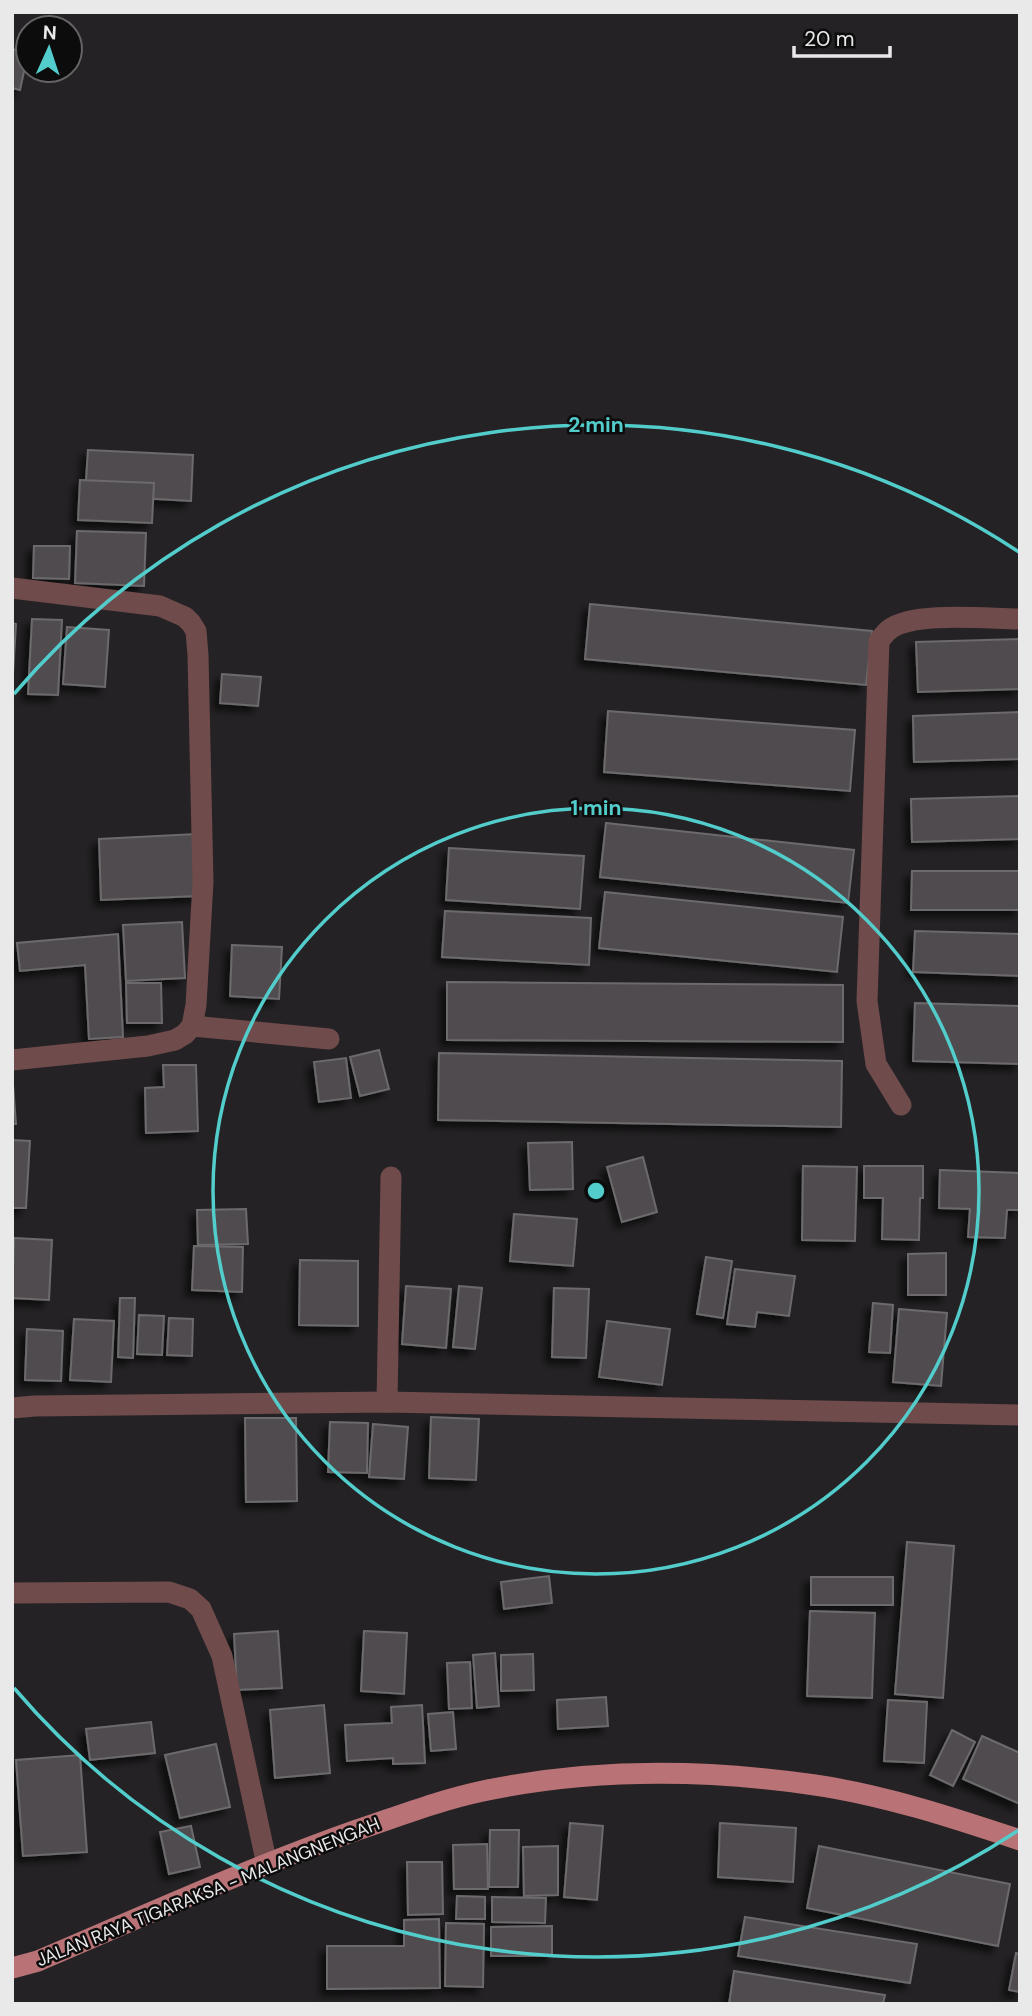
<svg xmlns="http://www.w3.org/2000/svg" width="1032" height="2016" font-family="'DM Sans',sans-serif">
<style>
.building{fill:#4f4c4f;stroke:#6c6a6c;stroke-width:2;filter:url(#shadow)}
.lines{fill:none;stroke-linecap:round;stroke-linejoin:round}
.minor{stroke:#6f4b4c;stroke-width:21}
.major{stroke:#b97275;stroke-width:21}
.ring{fill:none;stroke:#53cdcb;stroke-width:3.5}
.labels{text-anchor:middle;stroke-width:5;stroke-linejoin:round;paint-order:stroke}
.street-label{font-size:18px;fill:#eae9ea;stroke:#0d0c0d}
.centre{fill:#53cdcb;stroke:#0d0c0d;stroke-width:3.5}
.ring-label{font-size:21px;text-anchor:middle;font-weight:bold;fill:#53cdcb;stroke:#0d0c0d;stroke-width:5;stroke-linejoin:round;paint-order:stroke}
</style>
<defs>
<filter id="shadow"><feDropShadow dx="-6" dy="6" stdDeviation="3.5" flood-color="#0009"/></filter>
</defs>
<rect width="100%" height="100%" fill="#242224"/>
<g class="building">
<polygon points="12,49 28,53 20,90 12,88"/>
<polygon points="88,450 193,455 191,501 85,495"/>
<polygon points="80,480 154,483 152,523 78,520"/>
<polygon points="77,531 146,533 144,586 75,583"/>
<polygon points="34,546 70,546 69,579 33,578"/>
<polygon points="590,604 872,631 866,685 585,659"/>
<polygon points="32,619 62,620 58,695 28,694"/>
<polygon points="12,623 16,624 12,690"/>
<polygon points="67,627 109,630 105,687 63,684"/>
<polygon points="1020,639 1020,689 918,692 916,642"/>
<polygon points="222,674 261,677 258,706 220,703"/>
<polygon points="608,711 855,730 850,791 604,772"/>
<polygon points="1020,712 1020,759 914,762 913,716"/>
<polygon points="1020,796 1020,839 912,842 911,799"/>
<polygon points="606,823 854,850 848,903 600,877"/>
<polygon points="196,834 199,896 101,900 99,839"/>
<polygon points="449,848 584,856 580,909 446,900"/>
<polygon points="912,871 1020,871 1020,910 911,910"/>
<polygon points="605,892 843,917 837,972 599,948"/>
<polygon points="445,911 591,918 589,965 442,957"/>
<polygon points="182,922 185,978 126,981 123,925"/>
<polygon points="915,931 1020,934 1020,976 913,972"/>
<polygon points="118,934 123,1037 89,1039 85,965 20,971 17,943"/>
<polygon points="232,945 282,947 279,999 230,996"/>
<polygon points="447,982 843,985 843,1042 447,1040"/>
<polygon points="126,983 161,983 162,1023 127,1023"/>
<polygon points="915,1003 1020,1006 1020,1064 913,1061"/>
<polygon points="379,1050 389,1089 360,1096 350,1057"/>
<polygon points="439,1053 842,1061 841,1127 438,1120"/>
<polygon points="346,1058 351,1098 319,1102 314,1062"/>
<polygon points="163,1065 196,1065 198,1131 146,1133 145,1088 164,1087"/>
<polygon points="12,1071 16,1124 12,1124"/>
<polygon points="12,1140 30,1141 26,1208 12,1208"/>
<polygon points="572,1142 573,1189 530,1190 528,1143"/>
<polygon points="643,1157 657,1212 622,1222 607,1167"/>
<polygon points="803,1166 857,1167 855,1241 802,1240"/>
<polygon points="864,1166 923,1166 923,1198 920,1198 919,1240 882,1239 883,1198 864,1198"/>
<polygon points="940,1170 1020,1173 1020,1210 1007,1210 1005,1238 968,1237 970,1209 939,1208"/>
<polygon points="246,1209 248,1244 198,1245 197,1210"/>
<polygon points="514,1214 577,1219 573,1266 510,1261"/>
<polygon points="14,1238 52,1240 49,1300 12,1298"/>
<polygon points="194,1246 243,1247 242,1292 192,1290"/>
<polygon points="946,1253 946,1295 908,1295 908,1254"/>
<polygon points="706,1257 732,1261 723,1318 697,1314"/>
<polygon points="300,1260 358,1261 358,1326 299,1325"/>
<polygon points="735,1269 795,1276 789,1316 757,1312 755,1327 727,1324"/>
<polygon points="406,1286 451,1289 446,1348 402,1344"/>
<polygon points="459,1286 482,1288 475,1349 453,1347"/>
<polygon points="554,1288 589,1289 586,1358 552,1357"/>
<polygon points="120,1298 135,1298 133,1358 118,1357"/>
<polygon points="873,1303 893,1305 890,1353 869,1352"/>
<polygon points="899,1309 947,1313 941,1386 893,1382"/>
<polygon points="139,1315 164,1316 162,1355 137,1354"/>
<polygon points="169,1318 193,1319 192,1356 167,1355"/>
<polygon points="74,1319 114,1321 111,1382 70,1380"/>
<polygon points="607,1321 670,1329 662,1385 599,1377"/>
<polygon points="27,1329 63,1331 61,1381 25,1380"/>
<polygon points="431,1417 479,1419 476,1480 429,1478"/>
<polygon points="245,1418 296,1418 297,1501 246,1502"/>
<polygon points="330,1422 368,1423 367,1473 328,1472"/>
<polygon points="373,1424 408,1427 404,1479 369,1477"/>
<polygon points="907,1542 954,1546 943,1698 895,1694"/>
<polygon points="549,1576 552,1603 504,1609 501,1582"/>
<rect x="811" y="1577" width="82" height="28"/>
<polygon points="810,1611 875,1613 872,1698 807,1696"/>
<polygon points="278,1631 282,1688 237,1690 234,1634"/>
<polygon points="364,1631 407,1633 404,1694 361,1691"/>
<polygon points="495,1653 499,1706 477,1708 473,1655"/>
<polygon points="533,1654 534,1690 501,1691 501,1655"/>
<polygon points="470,1662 472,1708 449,1709 447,1663"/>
<polygon points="606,1697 608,1726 558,1729 557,1700"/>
<polygon points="888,1700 927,1702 924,1763 884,1761"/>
<polygon points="324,1705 330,1773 275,1778 270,1710"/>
<polygon points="422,1705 425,1763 393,1764 393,1758 347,1761 345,1725 392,1723 391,1707"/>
<polygon points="453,1712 456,1749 431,1751 428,1714"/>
<polygon points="151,1722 155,1753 90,1760 86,1729"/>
<polygon points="952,1730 975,1742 953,1786 930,1775"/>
<polygon points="982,1736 1020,1753 1020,1804 963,1779"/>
<polygon points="216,1744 230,1807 180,1818 165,1755"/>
<polygon points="80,1755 87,1852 23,1856 16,1760"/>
<polygon points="570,1823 603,1826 597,1900 564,1897"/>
<polygon points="720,1823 796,1828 793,1882 718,1877"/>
<polygon points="191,1826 200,1867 169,1874 160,1832"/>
<polygon points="490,1830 519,1830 518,1887 489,1887"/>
<polygon points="487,1844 488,1889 454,1889 453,1845"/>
<polygon points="558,1846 558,1895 524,1896 523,1847"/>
<polygon points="819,1846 1010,1884 998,1946 807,1908"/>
<polygon points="407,1862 442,1862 443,1914 408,1915"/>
<polygon points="457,1896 485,1897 485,1919 456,1919"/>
<polygon points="492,1897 546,1898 545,1923 492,1922"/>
<polygon points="745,1917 917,1944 910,1983 738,1956"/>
<polygon points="439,1919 440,1988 327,1989 327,1946 404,1946 404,1920"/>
<polygon points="446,1923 484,1924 483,1987 445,1986"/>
<polygon points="552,1926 552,1956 491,1956 491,1927"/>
<polygon points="1016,1953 1020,1954 1020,1992 1009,1990"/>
<polygon points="734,1971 885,1995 883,2004 729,2004"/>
</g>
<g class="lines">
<g class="minor">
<polyline points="12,588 160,606 185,617 191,623 196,631 198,655 203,882 196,1005 192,1026 185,1034 175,1040 148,1046 12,1060"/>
<polyline points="192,1026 329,1039"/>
<path d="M901,1105L876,1064L867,1001L879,641C882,637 886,632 890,629C915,611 988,619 1020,619"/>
<polyline points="387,1402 391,1177"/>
<polyline points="12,1408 35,1406 387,1402 1020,1415"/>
<polyline points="12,1593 169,1592 190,1599 201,1609 222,1656 267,1865"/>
</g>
<path class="major" d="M12,1968L38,1961C144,1916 249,1868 357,1830C399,1816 440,1800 483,1791C593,1768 705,1769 815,1785C884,1795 954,1818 1020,1840"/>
</g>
<g class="ring">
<circle cx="596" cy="1191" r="383"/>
<path d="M1019 1830A766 766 0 0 1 14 1688M14 694A766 766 0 0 1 1019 552"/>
</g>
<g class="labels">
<g class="street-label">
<text transform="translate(208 1892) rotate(-22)" y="6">JALAN RAYA TIGARAKSA - MALANGNENGAH</text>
</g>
</g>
<circle cx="596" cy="1191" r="10" class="centre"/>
<g class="ring-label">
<text x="596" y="432">2 min</text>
<text x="596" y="815">1 min</text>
</g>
<rect width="1032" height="2016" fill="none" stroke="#eae9ea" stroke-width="28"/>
<g transform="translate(49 49) rotate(3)"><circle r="33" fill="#0d0c0d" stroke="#656465" stroke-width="2"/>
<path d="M0-5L12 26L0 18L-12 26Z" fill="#53cdcb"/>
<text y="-10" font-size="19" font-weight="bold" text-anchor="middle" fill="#eae9ea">N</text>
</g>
<path d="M794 46v10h96v-10" fill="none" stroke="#eae9ea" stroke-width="3.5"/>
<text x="804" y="46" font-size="21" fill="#eae9ea" stroke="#0d0c0d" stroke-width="5" paint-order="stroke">20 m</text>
</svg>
